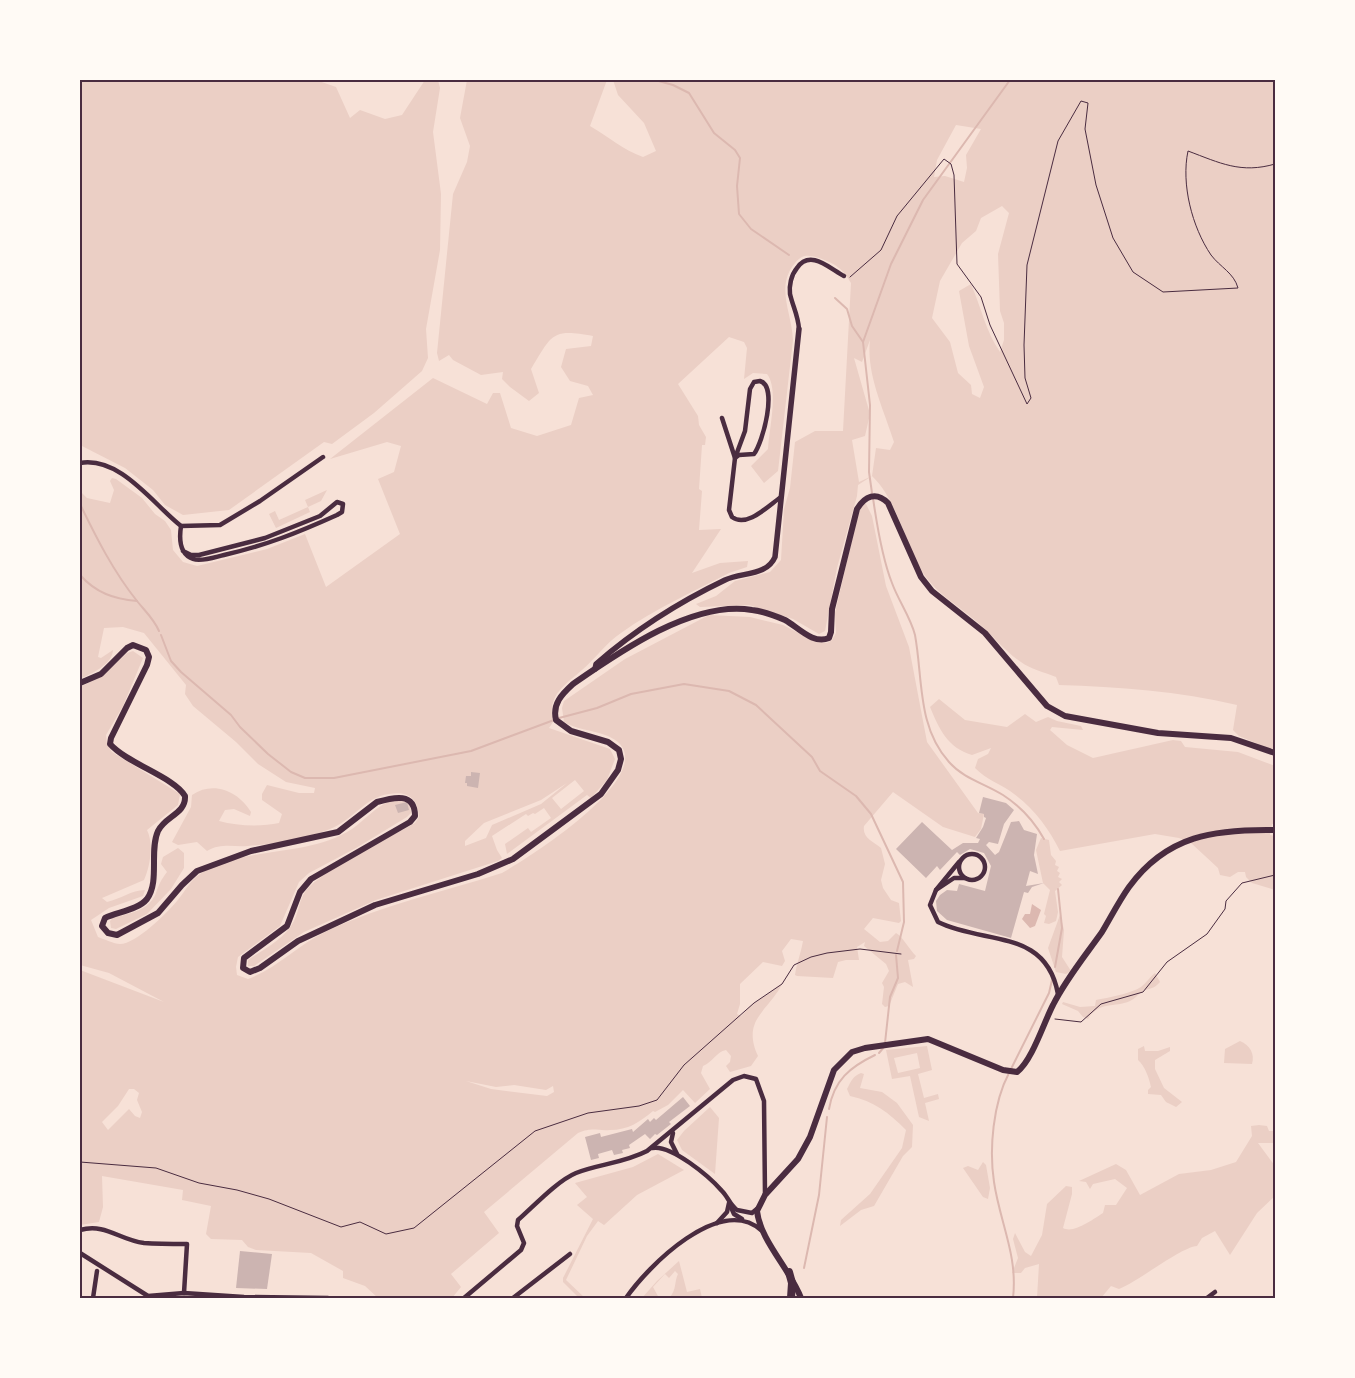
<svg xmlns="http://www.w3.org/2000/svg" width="1355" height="1378" font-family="'Exo 2',sans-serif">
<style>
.green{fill:#ebcfc5;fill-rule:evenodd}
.water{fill:#dcb8b0}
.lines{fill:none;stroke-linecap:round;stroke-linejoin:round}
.stream{stroke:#dcb8b0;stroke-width:2}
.building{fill:#ccb4b1}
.path{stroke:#4a2c40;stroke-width:1}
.minor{stroke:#4a2c40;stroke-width:4.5}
.tertiary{stroke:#4a2c40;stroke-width:5.5}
.secondary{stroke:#4a2c40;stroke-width:6}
.trunk{stroke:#4a2c40;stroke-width:8}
.neatline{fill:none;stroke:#4a2c40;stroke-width:2}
</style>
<rect width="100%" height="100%" fill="#f7e1d7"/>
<g class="green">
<polygon points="80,80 316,80 336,87 350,118 360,110 385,119 402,115 425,80 438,80 440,88 433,132 441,194 440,250 426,329 428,358 422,371 374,413 332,444 324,442 229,510 183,515 165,505 153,490 125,468 80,445"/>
<path d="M467,80H607L590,126C609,137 623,150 643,157L656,151L644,123L618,95L613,80H1275V751L1239,736L1233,730L1237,705C1179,691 1118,687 1059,685L1056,677C1044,672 1030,669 1021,662C1003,650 992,634 976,621C955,603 932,591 919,566C903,536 896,499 872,476L858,485L857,496L837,568L825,631L819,634L793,619L749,605L700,607L696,604L716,596L735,581L770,572L781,560L784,509L790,488L795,442L815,431H843L851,283C842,268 836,264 819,258C808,255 803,254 795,263C775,287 792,312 793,340L778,471L764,483L751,466L768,449C769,429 779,389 767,374L753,373L744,379L747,348L744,342L729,337L678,384L698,416L699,425L706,437L705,445H702L699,489L702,491L699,530L721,529L692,573L720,563L748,561L747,567L729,573C693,592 654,609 621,633C606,643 596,658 582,670C564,686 547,695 553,722L549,728L610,749L615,759L607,780L591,798L587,795L507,854L505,844L528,828L531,832L551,818L544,808L535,814L533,813L528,816L526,814L492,836L497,850L502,858L498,861L376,900L304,932L254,966H248V960C264,949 285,939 294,921C300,909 299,896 310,886C337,862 383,841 415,823L419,817C418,798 408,791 389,794C365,797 352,821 330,829C305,839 275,844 248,846C232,847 221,843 207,851L197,842L178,845L172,842L191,807L192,795C214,780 239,792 251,812L250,816L234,809L225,810L219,821C237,826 261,827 279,823L282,814L262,800V794L267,785L299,793H314L315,788L286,782L258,764L236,742L193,706L185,694L186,685L144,633L123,627L104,628L98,657L101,658L113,650C112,665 92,673 80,679V491L87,498L110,503L114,490L110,481L112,478L116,479L142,498L155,514L165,521L171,530L173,550L183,562L197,566L267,549L305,534L326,587L400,534L378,479L394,472L401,446L387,442L330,459L433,378L487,404L493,393H500L511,428L537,436L571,425L579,398L593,395L588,386L570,381L561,367L566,349L591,346L593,336C551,328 552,335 531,369L539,393L529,401L510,387L502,379L503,372L481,375L453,360L449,355L439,361L437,353L453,194L467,162L470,146L460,118ZM956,125L981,129L966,155L967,168L964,182L945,176L934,177L937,160ZM1002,206L1009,213L998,254L1000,311L1004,323V340L1000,352C986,332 981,307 971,284L959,291L969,346L984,387L980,398L972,394L971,385L958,373L950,342L932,318L940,281L962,243L976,231L981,218ZM870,340C866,374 884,410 894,442L890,450L876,448L872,476L859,482L852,440L865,436L870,414L854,358L862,362ZM575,780L584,791L561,809L552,798ZM567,783L541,804L492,825L486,838L465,846V841L484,823L541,800Z"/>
<polygon points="327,490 321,501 308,507 310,512 276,528 269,514 275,511 279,520 308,507 305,500"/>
<path d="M865,502L872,516L886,586L909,647L927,742L978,813L984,814L981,829L975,837L943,827L893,792L864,826C862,838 873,841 881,848L885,864L881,880L883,888L891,900L899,903L901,921L899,923L873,918L864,929L880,942L888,941L896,933C903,937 909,949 916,956L914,959L908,960L913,987L905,982L898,984L889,1006L885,1007L882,1004L884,987L882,983L889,971L886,964L864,946L865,942L857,947L859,960H846L838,962L833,978L797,976L795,975C797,962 801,953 803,941L791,939L782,951L785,961L782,966L763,962L740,984V1004L737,1014L741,1016L750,1006L782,984C769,1011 741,1019 758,1056L751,1066L730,1072L726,1066L730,1062L731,1056L726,1050C716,1052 713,1062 703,1066L701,1073L710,1089L695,1103L683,1090L668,1105L655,1112L653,1111C640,1122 628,1130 610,1130C596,1131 593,1127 578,1133L484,1212L499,1233L451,1274L461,1287L452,1298H378L365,1286L343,1278V1271L311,1253L256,1250L248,1247L242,1240L211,1239L206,1234L211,1206L182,1200L183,1190L102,1176L103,1207L99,1222L80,1225V970L164,1002L109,973L80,965V687L102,676L127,653L133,651L143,658L123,706L106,735L107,744L112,752L180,794L178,805L147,830C154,844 150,867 144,880L102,898L107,902C121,899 131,890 145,890L143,896L109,908L91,920L98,937C104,939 114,944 120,944C136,944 167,913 177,901C183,894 189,883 196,877C236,845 306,859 352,829C366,820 392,787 410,805L411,813L407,817L356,848L309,873L299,882L280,926L238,957L236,967L237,975L248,979C276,969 298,945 325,932C382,905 442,892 502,873C527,859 652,780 620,744C607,730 580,732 564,722L562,708L564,701L625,659L709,615L750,617L783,625L816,642L827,643L832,640L836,633L835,613L856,522L860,508ZM466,1081L496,1087L514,1085L546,1090L553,1086L554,1092L547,1096L491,1089ZM129,1089H134L139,1093L137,1100L142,1112L140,1118L135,1116L129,1109L108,1130L102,1122L118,1106Z"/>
<path d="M939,699L965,720L1007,727L1025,714L1036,722L1048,717L1057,721L1081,726L1083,730L1052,727L1050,730L1067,745L1093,758L1173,740L1181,741L1185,747L1238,752L1275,766V824H1272L1270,835L1275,836V890L1252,883L1246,877L1245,872H1238L1230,877L1220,875L1218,868L1191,843L1179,838L1155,834L1060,851C1048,827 1033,807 1010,791C997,782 988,781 975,768L978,759L988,754L991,748L972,755C948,748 939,729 930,707Z"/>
<polygon points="1041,838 1049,840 1051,855 1056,861 1055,865 1059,867 1057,871 1060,873 1058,877 1062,879 1059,882 1062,885 1055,891 1058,912 1056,921 1049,924 1044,923 1046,916 1044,914 1050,890 1043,883 1036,850"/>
<path d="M178,848L184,853V868L171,889L147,914L116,929L111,928L110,921L113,918C130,913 149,911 156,893C159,884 161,880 167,872L161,864L163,857Z"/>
<polygon points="1060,915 1064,930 1062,957 1071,971 1066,974 1056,972 1048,948"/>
<path d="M1155,973L1160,982C1154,989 1150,988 1143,991C1138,994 1135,999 1130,1001C1114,1008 1099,1001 1088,1019L1083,1017L1078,1011L1062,1004L1063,1002L1080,1007L1095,1006L1096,1000C1108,998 1132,993 1141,987C1146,983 1150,977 1155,973Z"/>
<path d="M1240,1041C1250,1045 1255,1054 1252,1064L1224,1063L1225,1049Z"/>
<path d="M927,1046L932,1070L918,1074L924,1098L938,1094L939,1099L925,1103L929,1121L919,1117L910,1076L892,1079L886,1050ZM917,1053L920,1068L898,1073L894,1058Z"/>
<path d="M1144,1046L1145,1051H1158L1170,1047V1051L1155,1060V1069L1164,1088L1182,1102L1176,1107L1166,1102L1161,1095L1148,1094V1090L1151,1087C1149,1078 1145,1066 1138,1060V1049Z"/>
<path d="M861,1073L864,1074L860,1088L882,1092L897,1103L913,1125L912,1147L903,1156L874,1206L861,1210L840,1226L841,1220L870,1194L902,1148L906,1130C889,1113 874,1101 850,1096L847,1089C851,1081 853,1076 861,1073Z"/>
<polygon points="710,1107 719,1118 715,1174 682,1150 677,1140 684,1131"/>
<path d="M1259,1125L1267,1126L1269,1131H1275L1273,1143H1258L1275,1166V1196L1257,1213L1230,1255L1215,1231L1202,1238L1197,1246C1181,1247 1139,1281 1119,1289L1111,1286L1101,1298H1037L1039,1264L1025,1268L1021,1273H1012L1018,1258L1013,1239L1015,1233L1025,1252L1031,1256L1042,1235L1047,1204L1066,1186L1072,1187V1194L1063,1228C1074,1234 1093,1219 1103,1213L1105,1205H1116L1127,1188L1115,1179L1093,1184L1090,1189L1086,1182L1079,1181L1116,1164L1126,1170L1140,1195L1179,1174L1211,1170L1236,1162L1252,1136L1251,1126Z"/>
<polygon points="658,1154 684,1170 637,1195 604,1225 598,1221 587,1236 566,1280 585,1298 579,1298 563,1282 563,1278 593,1219 577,1205 587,1197 575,1183 633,1167"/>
<polygon points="983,1162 986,1165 990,1188 988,1199 983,1197 963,1168 968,1166 978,1170"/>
<path d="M679,1261L687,1292L700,1289L702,1298H669C677,1290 674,1282 678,1274L675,1271L669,1278L665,1274L653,1287L659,1298H642L657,1281Z"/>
</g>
<polygon class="water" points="1032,904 1041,910 1035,926 1030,928 1022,919 1025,914 1030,914"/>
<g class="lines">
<g class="stream">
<polyline points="655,80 673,85 689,93 714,133 735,150 740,158 737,186 739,214 751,229 789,255"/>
<polyline points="835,298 847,309 852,326 863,342"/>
<polyline points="872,493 869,472 870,405 863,342 891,264 923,200 1010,80"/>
<path d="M873,498C877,526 882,558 892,583C898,600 911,618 915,635C923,678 917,727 949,762C964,779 984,783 1003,795C1020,806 1034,821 1044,839"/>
<path d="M80,504C96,537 113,571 137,601C145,611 154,619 159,631"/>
<path d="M80,575C96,593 114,599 137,601"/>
<polyline points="161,635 171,661 181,672 231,715 240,727 268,754 291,772 305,778 334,778 471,751 554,720"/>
<polyline points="559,718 597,708 631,694 684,684 729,691 756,705 812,757 820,771 856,796 871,814 903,882 904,922 897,951"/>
<polyline points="1055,967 1062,928 1058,889"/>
<polyline points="885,1043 890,997 898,978 896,955"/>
<polyline points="879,1053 884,1047"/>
<polyline points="1011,1069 1049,993 1052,980"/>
<path d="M1009,1073C993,1103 989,1149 994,1182C1000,1223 1018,1255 1013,1298"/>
<path d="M829,1109C834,1080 850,1067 875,1055"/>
<polyline points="804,1268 819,1195 827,1117"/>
</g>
</g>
<g class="building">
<polygon points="471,772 480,773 478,788 467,786 467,783 465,783 466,776 471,776"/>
<polygon points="983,797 1006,803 1014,810 1004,824 998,844 989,842 986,845 995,855 999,852 1011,822 1019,821 1024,830 1037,834 1034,855 1038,874 1030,871 1026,886 1044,883 1032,887 1028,893 1024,892 1011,938 947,920 937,911 936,901 940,895 947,890 957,891 959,884 985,891 991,866 984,853 970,849 960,855 957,852 940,870 937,866 926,878 896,849 922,822 952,850 963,843 978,843 980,839 976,838 983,827 986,818 984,817 984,814 979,813"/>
<polygon points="407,802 409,810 398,813 395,805"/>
<polygon points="683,1097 690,1106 669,1122 671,1124 657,1135 655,1134 650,1139 645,1134 629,1145 630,1148 622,1150 623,1153 614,1155 612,1150 598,1154 599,1158 591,1160 585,1137 600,1133 601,1137 632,1129 633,1132 648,1119 650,1122 654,1118 656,1120"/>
<polygon points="240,1251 272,1254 267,1289 236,1288"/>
</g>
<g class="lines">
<g class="path">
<path d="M850,277L881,250L897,216L944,159L951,164L954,175L957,264L981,297L990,325L1027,404L1031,398L1025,378L1024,345L1027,265L1058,141L1081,101L1088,103L1085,129L1096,185L1113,238L1133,272L1163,292L1238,288C1234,273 1220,267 1211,255C1192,227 1181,184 1188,151C1220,163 1241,174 1275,164"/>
<polyline points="1055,1019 1081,1022 1101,1004 1143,992 1167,962 1207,934 1225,909 1226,901 1242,883 1275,875"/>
<polyline points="80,1162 156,1168 199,1183 237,1190 269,1199 341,1227 360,1222 386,1234 414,1228 535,1131 588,1113 639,1106 657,1100 684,1065 754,1003 782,984 794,965 811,957 827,953 860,949 901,954"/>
</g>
<g class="minor">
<path d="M799,329C798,315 793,307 790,294C789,286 791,275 797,268C810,249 829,268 844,276"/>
<path d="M760,381C778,386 763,442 754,454L739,455L735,458L745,431L750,389L754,382Z"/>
<path d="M722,418L735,458L729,510L732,517C747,528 768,506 781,497"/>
<path d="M80,463C120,456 153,504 181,526C179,539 179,554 193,559C202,562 215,557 224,555C267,545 297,533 337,515L342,512L343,504L337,502L320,516L265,538L199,555H191L183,551"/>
<polyline points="181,526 220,525 260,501 323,457"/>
<circle cx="972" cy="867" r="13"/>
<polyline points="959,862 936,890 954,878 965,878"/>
<path d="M936,890L930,905L938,922C985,945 1046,928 1058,994"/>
<polyline points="673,1133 671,1142 677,1154"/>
<path d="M652,1148C671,1144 710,1177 722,1191C728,1197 730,1205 737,1210L752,1213L758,1208"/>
<polyline points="730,1205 734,1214 742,1219"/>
<polyline points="717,1223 727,1212 729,1203"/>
<path d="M80,1230C106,1223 119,1240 144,1243C158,1244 173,1244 187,1244L184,1293"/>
<polyline points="80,1253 148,1296 184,1293 244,1297 328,1298"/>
<polyline points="93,1298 97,1271"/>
<path d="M464,1298L521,1250L524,1243L517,1226L518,1220C534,1206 557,1181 576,1173C599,1164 624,1163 647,1151L733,1080L744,1076L756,1079L764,1101L765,1195"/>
<polyline points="513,1298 570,1254"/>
<path d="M626,1298C648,1266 720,1194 761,1230"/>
<polyline points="1207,1298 1215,1292"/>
</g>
<path class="tertiary" d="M595,669L596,664C635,630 679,602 725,580C742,572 767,576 775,557L799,329"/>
<g class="secondary">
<path d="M80,683L101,674L127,648L133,645L146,650L149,657L147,665L111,738L110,744C128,764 174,777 185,796C186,814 165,816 158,831C149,851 160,881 147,899C138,910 117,912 105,918L102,926L108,933L117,935L158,913L182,885L197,871L251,851L338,832L377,802C394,797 415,792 415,816L410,822L311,879L300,892L287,926L244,958L243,968L250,972L260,968L298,941L375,905L478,874L513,859L601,794L618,770L621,759L619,750L608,742L571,731L556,720C552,704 562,694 573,684C619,652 693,600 752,610C762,611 776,616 785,620C798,627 813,645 829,638L831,632L832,609L857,509C865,496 876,491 888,503L921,577L932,591L985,633L1047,706L1065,716L1158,733L1231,738L1275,753"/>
<path d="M801,1298C790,1269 760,1240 757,1211L765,1195L798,1159L810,1137L834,1070L852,1052L865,1048L928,1039L1003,1070L1017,1072C1032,1061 1044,1022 1053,1005C1066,979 1085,956 1102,932C1111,917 1119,901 1129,887C1167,835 1215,829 1275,830"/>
</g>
<polyline class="trunk" points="789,1272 792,1283 791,1298"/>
</g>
<rect width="1355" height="1378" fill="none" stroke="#fffaf5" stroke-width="162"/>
<rect x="81" y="81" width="1193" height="1216" class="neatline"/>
</svg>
